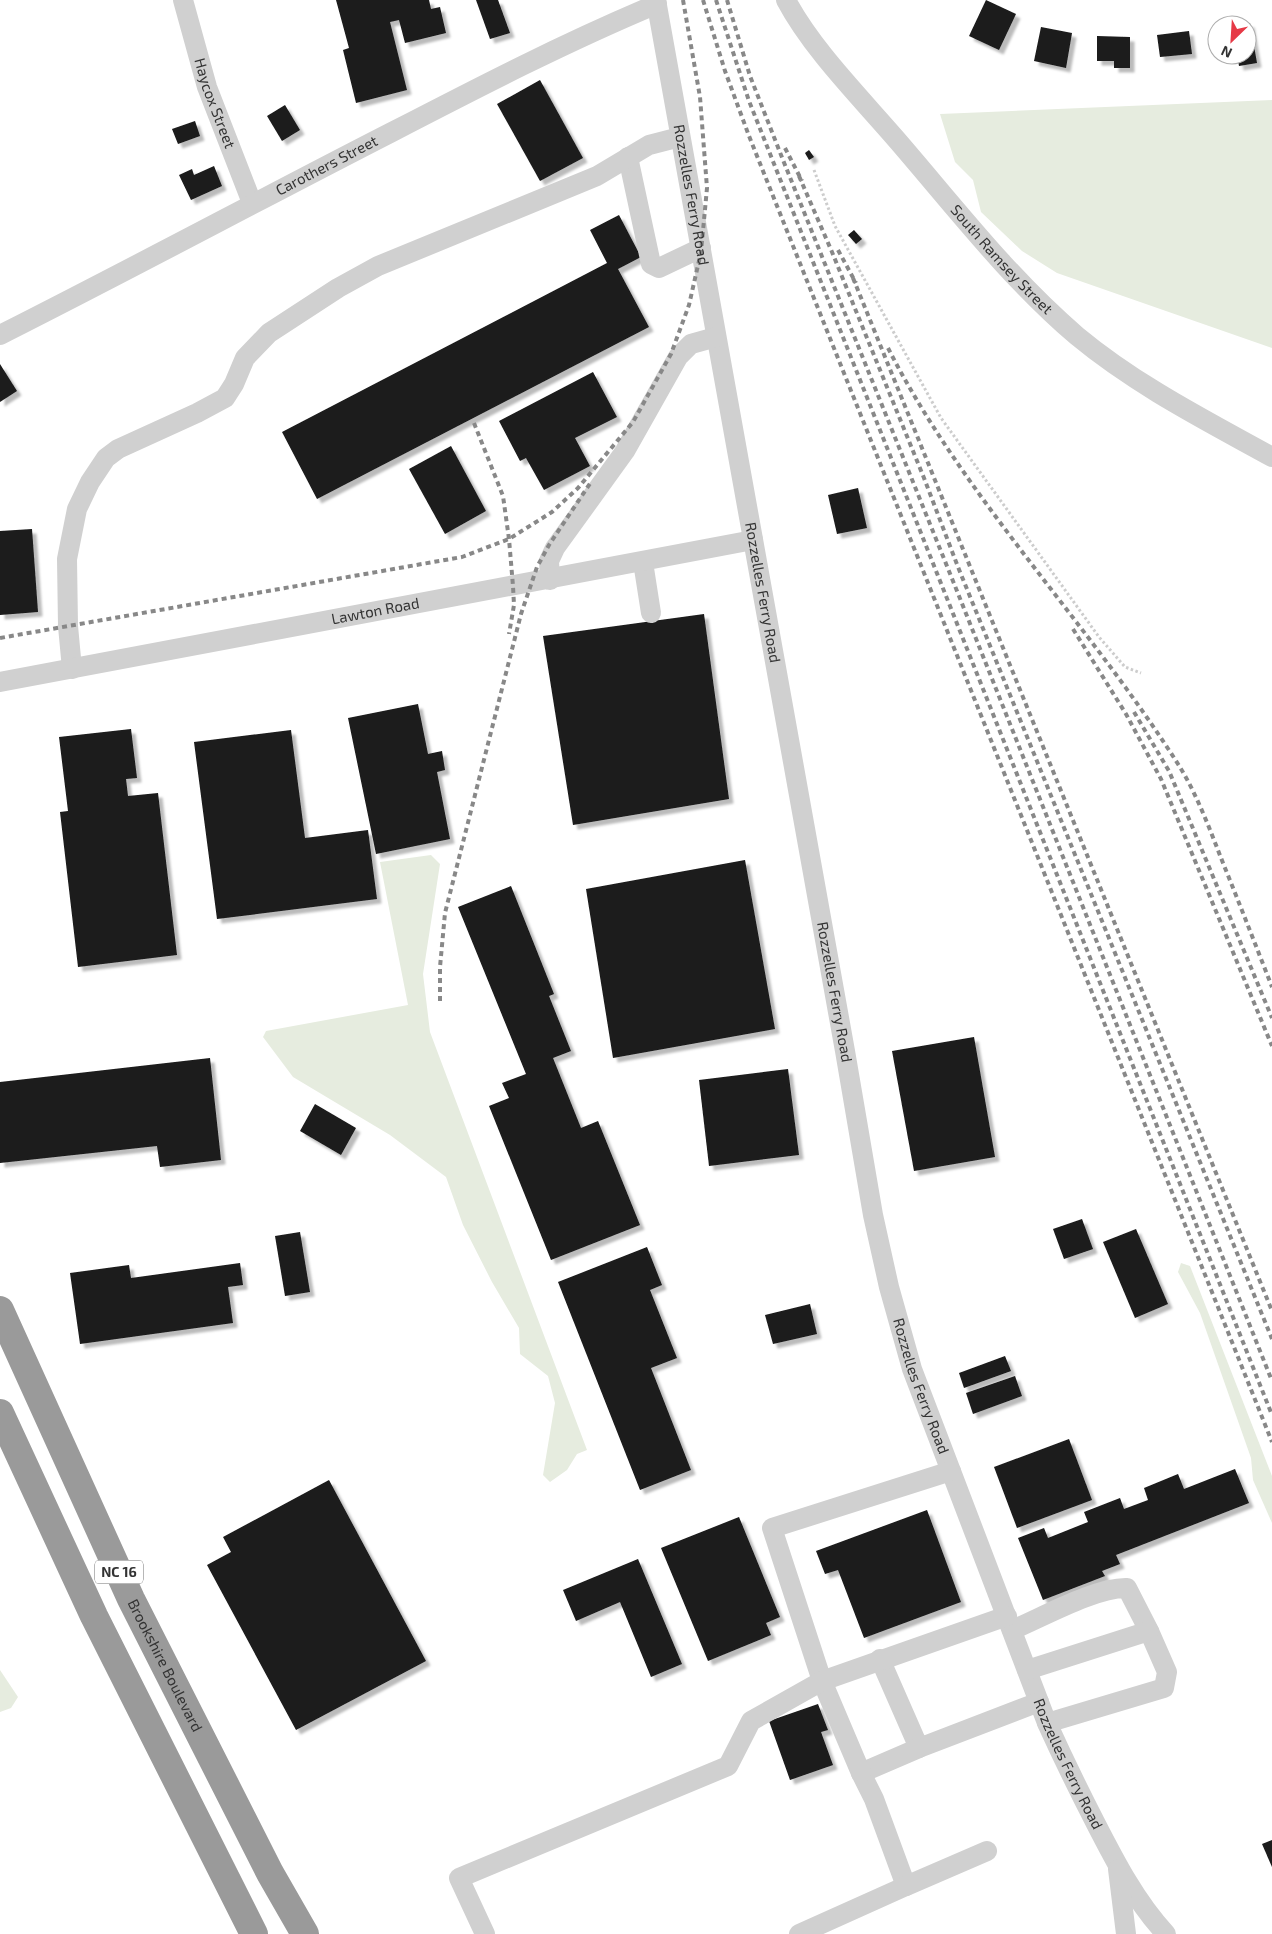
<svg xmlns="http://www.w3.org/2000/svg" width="1272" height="1934" font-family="'Exo 2',sans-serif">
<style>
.green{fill:#e6ecdf}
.building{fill:#1a1a1a;filter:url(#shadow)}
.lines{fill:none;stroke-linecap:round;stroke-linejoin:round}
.path{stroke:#cdcdcd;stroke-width:3;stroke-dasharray:2.5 2.5;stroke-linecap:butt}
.minor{stroke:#d0d0d0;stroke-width:20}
.highway{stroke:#9a9a9a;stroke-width:28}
.rail{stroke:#888;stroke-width:4;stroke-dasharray:5 4;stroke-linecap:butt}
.labels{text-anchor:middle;stroke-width:5;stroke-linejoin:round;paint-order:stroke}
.shield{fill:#fff;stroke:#707070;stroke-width:1}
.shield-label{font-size:14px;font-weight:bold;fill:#333}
.street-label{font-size:15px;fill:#333;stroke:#fff}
</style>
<defs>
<filter id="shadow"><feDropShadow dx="4.5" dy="4.5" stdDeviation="1" flood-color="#0004"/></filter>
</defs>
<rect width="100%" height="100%" fill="#fff"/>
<g class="green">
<polygon points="1272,100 1272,348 1057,273 1022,251 981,212 973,180 955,162 940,114"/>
<polygon points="431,855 440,864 423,974 430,1032 587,1450 577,1454 567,1470 550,1482 543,1475 555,1403 548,1376 520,1354 519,1328 492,1282 463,1225 446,1177 390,1135 293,1077 263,1037 266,1031 408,1005 380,862"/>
<polygon points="1181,1263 1190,1266 1272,1476 1272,1523 1253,1480 1251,1458 1200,1313 1178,1272"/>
<polygon points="0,1670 18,1697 11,1708 0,1712"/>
</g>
<g class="building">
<polygon points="336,0 429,0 431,9 440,7 446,33 405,43 399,20 390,22 407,90 356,103 343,50 349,48"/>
<polygon points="476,0 498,0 510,33 490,39"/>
<polygon points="986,0 1016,14 999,50 969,36"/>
<polygon points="1250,23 1257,63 1239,66 1237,55 1247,55 1247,25 1242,24"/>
<polygon points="1041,27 1072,33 1066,68 1034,61"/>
<polygon points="1189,31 1192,54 1160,57 1157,35"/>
<polygon points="1097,36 1130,37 1130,68 1114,68 1114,61 1097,61"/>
<polygon points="540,80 583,158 540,181 497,104"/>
<polygon points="285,105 300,130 282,141 267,116"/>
<polygon points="195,121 200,136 178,144 172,129"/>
<polygon points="809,150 814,157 809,160 805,153"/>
<polygon points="214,166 222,186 191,200 179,175 192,169 194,175"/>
<polygon points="619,215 641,257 618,269 649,327 317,499 282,432 607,263 590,230"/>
<polygon points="854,230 862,239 856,244 848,235"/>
<polygon points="0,364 17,391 0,402"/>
<polygon points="593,372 617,417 575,438 590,466 544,490 526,458 520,461 499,421"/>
<polygon points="451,446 486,511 445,534 409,469"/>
<polygon points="858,488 867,528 837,534 828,495"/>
<polygon points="32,529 38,612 0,615 0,531"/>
<polygon points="704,614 729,799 573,825 543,636"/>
<polygon points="418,704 428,754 442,751 445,770 437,772 450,839 376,854 348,718"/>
<polygon points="131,729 137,778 126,779 128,796 158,793 177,955 78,967 60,812 68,811 59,737"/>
<polygon points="291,730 305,838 368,830 377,899 217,919 194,742"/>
<polygon points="745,860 775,1029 613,1058 586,889"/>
<polygon points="511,886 554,994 549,996 571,1051 553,1058 581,1128 598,1121 640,1225 551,1260 489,1106 509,1098 502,1083 526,1074 458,907"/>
<polygon points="974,1037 995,1157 914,1171 892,1051"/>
<polygon points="210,1058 221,1160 160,1167 157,1146 0,1163 0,1082"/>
<polygon points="788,1069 799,1155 709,1166 699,1080"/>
<polygon points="315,1104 356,1128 341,1155 300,1131"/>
<polygon points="1082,1219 1093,1249 1064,1259 1053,1229"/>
<polygon points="1136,1229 1168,1304 1135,1318 1103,1242"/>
<polygon points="300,1232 310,1292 285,1296 275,1236"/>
<polygon points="647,1247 662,1285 650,1290 677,1358 651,1368 691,1470 640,1490 558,1282"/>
<polygon points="240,1263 243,1285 228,1287 233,1323 80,1344 70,1273 129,1265 131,1278"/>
<polygon points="810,1304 817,1334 773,1344 765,1315"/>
<polygon points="1005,1356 1011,1371 964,1388 959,1373"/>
<polygon points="1015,1376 1022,1396 973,1414 966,1393"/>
<polygon points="1069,1439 1092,1500 1017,1528 994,1467"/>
<polygon points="1235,1469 1249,1503 1116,1555 1120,1564 1102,1571 1105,1576 1043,1600 1018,1538 1044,1528 1048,1538 1088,1522 1084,1512 1120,1498 1124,1509 1148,1500 1144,1488 1178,1474 1184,1489"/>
<polygon points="329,1480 426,1661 296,1730 207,1565 231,1552 223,1537"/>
<polygon points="927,1510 961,1602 864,1638 838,1570 825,1574 816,1551"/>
<polygon points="739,1517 780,1617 766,1623 771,1635 708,1661 661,1548"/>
<polygon points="638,1559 682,1664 651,1677 620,1602 576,1621 563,1590"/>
<polygon points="818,1704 828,1730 821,1732 833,1765 790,1780 769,1721"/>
<polygon points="1272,1840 1272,1867 1262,1844"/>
</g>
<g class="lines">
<polyline class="path" points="814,170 835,226 941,418 1099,637 1125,667 1141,673"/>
<g class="minor">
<path id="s1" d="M183,0L207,87L252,203"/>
<path id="s2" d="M656,0L845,1051L873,1215L889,1287L912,1369L1047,1723C1062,1756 1078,1789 1095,1822C1115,1861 1136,1902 1166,1934"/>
<path id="s3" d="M786,0C812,49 859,96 896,139C954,206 1009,278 1077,336C1136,385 1205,420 1272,457"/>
<polyline points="628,157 651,264 659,268 701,248"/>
<path id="s4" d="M0,335C131,269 261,199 392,132C479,87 566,42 657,4"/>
<polyline points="643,562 651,613"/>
<polyline points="550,580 549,561 555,548 625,451 678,357 691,344 716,337"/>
<polyline points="72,669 68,626 67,559 77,509 90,482 106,458 118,449 197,413 225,398 234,384 245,358 269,333 338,288 378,266 597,176 649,145 680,137"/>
<path id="s5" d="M0,682L753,540"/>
<path d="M1012,1630C1043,1617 1096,1587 1127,1588L1149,1631L1167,1672L1164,1688L1047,1723"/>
<polyline points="880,1659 919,1748 1039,1702"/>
<polyline points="1027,1670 1149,1631"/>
<polyline points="919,1748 861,1773 874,1799 906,1886 987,1851"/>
<polyline points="861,1773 822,1681 772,1528 951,1471"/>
<polyline points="1118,1869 1126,1934"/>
<polyline points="485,1934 459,1878 728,1766 751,1721 822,1681 1007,1616"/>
<polyline points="799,1934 906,1886"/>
</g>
<g class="highway">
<path id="s6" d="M0,1310L131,1599L270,1873L305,1934"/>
<polyline points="0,1413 94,1616 254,1934"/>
</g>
<g class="rail">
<polyline points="703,0 725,71 749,136 1272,1442"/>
<polyline points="716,0 749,101 1272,1415"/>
<polyline points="727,0 750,76 783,160 955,586 1272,1381"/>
<polyline points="785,148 802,181"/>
<polyline points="799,176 832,252 924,478 958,567 1272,1339"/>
<polyline points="838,250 856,283"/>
<polyline points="853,278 1272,1311"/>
<path d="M888,348C965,499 1087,621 1178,764C1197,794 1210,830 1223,863C1240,905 1256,946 1272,987"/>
<polyline points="474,423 503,496 509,539 513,586 514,605 509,634"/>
<polyline points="1073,629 1126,714 1161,779 1272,1046"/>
<polyline points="0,638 462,557 509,539 552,512 578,488 633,422 671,354 689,305 701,252 707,188 700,97 683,0"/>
<polyline points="1134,712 1169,771 1272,1018"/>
<polyline points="440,1001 440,967 445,913 521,614 537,567 549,545 591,482"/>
</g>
</g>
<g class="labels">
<rect class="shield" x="95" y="1560.5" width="48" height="23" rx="4"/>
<g class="shield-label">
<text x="119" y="1577">NC 16</text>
</g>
<g class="street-label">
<text dy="5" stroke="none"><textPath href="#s1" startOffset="108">Haycox Street</textPath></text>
<text dy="5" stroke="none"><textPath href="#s4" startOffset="368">Carothers Street</textPath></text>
<text dy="5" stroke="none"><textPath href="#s2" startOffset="198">Rozzelles Ferry Road</textPath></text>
<text dy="5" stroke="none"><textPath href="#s3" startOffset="338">South Ramsey Street</textPath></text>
<text dy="5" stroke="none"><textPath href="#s2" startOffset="602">Rozzelles Ferry Road</textPath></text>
<text dy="5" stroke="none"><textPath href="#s5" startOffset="382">Lawton Road</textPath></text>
<text dy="5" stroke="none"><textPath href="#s2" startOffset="1008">Rozzelles Ferry Road</textPath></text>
<text dy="5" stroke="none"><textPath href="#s2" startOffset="1412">Rozzelles Ferry Road</textPath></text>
<text dy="5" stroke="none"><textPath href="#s6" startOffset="392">Brookshire Boulevard</textPath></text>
<text dy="5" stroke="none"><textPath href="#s2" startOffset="1818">Rozzelles Ferry Road</textPath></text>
</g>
</g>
<g transform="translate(1232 40) rotate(205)"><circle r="24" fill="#ffffff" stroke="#adadad"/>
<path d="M0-4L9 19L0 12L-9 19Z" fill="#e63946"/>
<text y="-8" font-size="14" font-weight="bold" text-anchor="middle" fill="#333333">N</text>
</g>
</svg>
